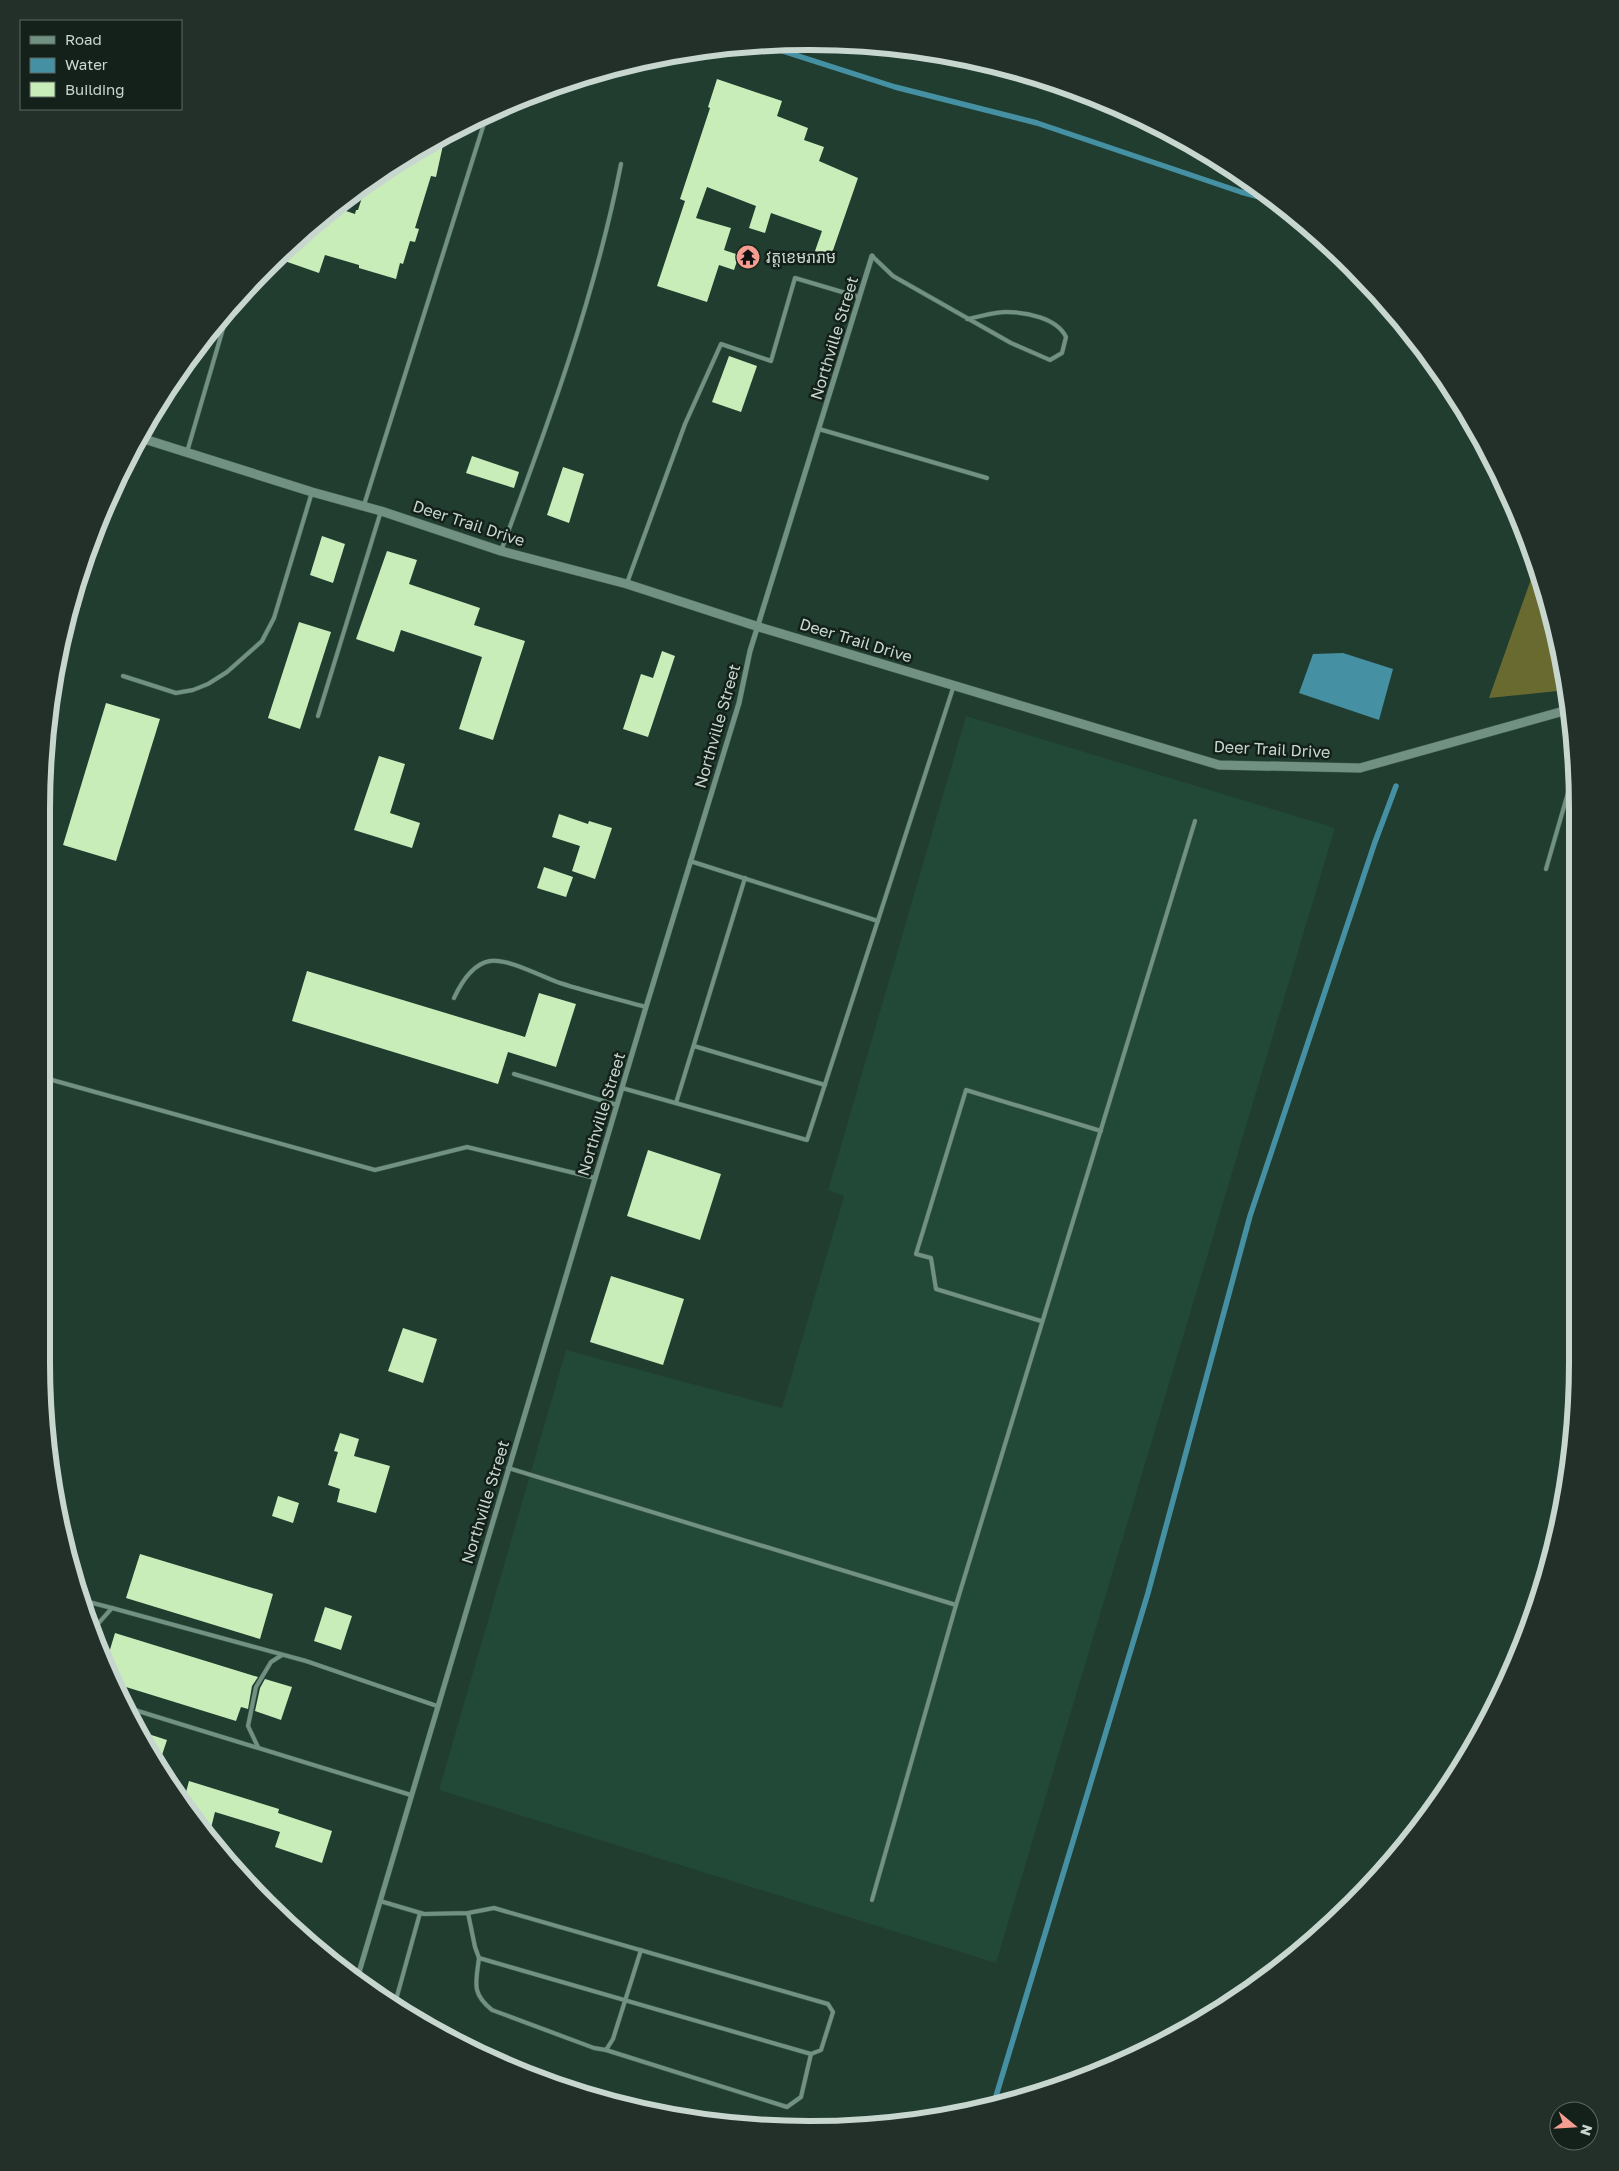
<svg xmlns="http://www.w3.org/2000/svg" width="1619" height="2171" font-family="'Golos Text','Noto Sans Khmer',sans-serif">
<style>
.built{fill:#224837}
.forest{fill:#696a30}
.water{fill:#4590a3}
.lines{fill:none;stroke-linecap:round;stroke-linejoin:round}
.stream{stroke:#4590a3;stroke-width:5.5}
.building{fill:#c8edb9}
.service-casing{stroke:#405a4f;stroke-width:5}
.minor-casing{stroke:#405a4f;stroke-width:6}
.tertiary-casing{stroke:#405a4f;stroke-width:10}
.service{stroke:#719182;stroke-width:4}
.minor{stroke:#719182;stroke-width:5}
.tertiary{stroke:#719182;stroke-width:9}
.labels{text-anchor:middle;stroke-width:5;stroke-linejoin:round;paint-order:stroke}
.poi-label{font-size:16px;fill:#c7d7cf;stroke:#14211b;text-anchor:start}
.street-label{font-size:16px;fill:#c7d7cf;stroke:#14211b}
.rim{fill:none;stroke:#c7d7cf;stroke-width:6}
</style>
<rect width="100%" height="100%" fill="#203d30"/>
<polygon class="built" points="966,716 1335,828 996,1963 439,1790 566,1350 782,1408 844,1196 828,1190"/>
<polygon class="forest" points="1536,565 1551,610 1567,690 1489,698"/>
<polygon class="water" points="1343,653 1393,669 1379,720 1299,693 1313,654"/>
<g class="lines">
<g class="stream">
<polyline points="758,43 895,87 1037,123 1241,192 1271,200"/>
<polyline points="993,2106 1148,1593 1250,1216 1375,842 1396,786"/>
</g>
</g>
<g class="building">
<polygon points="717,79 782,101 777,116 808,128 804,140 824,147 819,161 858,178 831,256 815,251 822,231 771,213 765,233 749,228 756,206 707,187 696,218 731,228 724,250 739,255 734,270 719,265 707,302 657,286 685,201 680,199 710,108 708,107"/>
<polygon points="445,136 436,177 431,176 415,228 419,229 415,242 410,241 403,264 400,263 396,279 359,268 359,265 325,255 319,273 276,258 334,207 355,214 356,210 358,210 366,185"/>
<polygon points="729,356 757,366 741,412 712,402"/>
<polygon points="472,456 519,472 514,488 466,473"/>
<polygon points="563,467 584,474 569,523 547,515"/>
<polygon points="322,536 345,544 333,583 310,575"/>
<polygon points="387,551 417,560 409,584 480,608 474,625 525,641 493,740 459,729 482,657 401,630 394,652 356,639"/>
<polygon points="299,622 331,632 300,729 268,718"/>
<polygon points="662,651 675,656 648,737 623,729 641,674 653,678"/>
<polygon points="106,703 160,719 116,861 63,845"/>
<polygon points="379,756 405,764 390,813 420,823 412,848 354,830"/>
<polygon points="559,814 588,824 589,821 612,828 595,879 572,871 580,846 552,837"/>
<polygon points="544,867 573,877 566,897 537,888"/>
<polygon points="307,971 525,1037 539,993 576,1004 556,1067 508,1052 498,1084 292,1021"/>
<polygon points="648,1150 721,1174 700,1240 627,1216"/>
<polygon points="611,1276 684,1299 663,1365 590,1342"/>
<polygon points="403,1328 437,1339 423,1383 388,1371"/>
<polygon points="340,1433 359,1439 354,1456 390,1466 376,1513 337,1502 340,1489 328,1485 338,1452 334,1451"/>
<polygon points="278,1496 299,1503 293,1523 272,1516"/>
<polygon points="140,1554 273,1594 260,1639 126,1598"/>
<polygon points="325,1607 352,1616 341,1650 314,1641"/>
<polygon points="115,1633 258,1677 252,1686 248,1709 241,1707 236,1721 113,1683 105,1666"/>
<polygon points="265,1679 292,1687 281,1720 255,1711 260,1688"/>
<polygon points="136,1730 167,1740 158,1767 144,1746"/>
<polygon points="189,1781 279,1809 278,1813 332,1831 322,1863 275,1847 280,1832 215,1812 211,1828 196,1823 183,1803"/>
</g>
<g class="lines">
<defs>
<g id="service">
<path d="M872,256L893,276L1011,343L1050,360L1062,353L1066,337C1057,318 1026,312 1006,312C994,312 979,317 967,319"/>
<polyline points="819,429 987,478"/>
<polyline points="187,452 227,315"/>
<polyline points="364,505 487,114"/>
<path d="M501,551C548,424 595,297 621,164"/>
<polyline points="627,583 685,424 721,344 771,361 795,278 859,297"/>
<polyline points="123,676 176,693 193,690 208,684 227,672 262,641 274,618 312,492"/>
<polyline points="318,716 381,511"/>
<polyline points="690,861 878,921"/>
<polyline points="1546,869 1572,779"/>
<path d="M454,998C461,983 472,964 490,961C508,958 542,977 560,983C588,992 617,999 646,1007"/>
<polyline points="694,1046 825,1085"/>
<polyline points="514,1074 617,1105"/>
<polyline points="45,1078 375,1170 467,1147 595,1178"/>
<polyline points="622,1088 807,1140 954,685"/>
<polyline points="676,1103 745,878"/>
<polyline points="1041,1321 936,1289 931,1258 916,1254 966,1090 1101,1131"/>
<polyline points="508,1468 956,1605"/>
<polyline points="81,1600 112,1608"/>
<polyline points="93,1635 96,1626 112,1608 306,1661 437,1706"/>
<polyline points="125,1707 411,1795"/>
<polyline points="258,1747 248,1726 256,1687 271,1662 282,1655"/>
<polyline points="872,1900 956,1605 1195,821"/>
<polyline points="380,1901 424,1914 468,1913 494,1908 828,2004 833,2012 821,2050 811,2054 479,1958 475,1947 468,1913"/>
<path d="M479,1958C476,1983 471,1993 492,2010L594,2048L606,2050L613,2039L641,1950"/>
<polyline points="394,2007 420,1913"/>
<polyline points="606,2050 787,2107 801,2097 811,2054"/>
</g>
<polyline id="minor" points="357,1979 646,1007 739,703 750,651 872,256"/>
<polyline id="tertiary" points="141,438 312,492 381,511 501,551 627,584 759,627 1219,765 1360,768 1571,709"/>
</defs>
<use href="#service" class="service-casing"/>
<use href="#minor" class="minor-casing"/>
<use href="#tertiary" class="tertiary-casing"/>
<use href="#service" class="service"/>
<use href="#minor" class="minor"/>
<use href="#tertiary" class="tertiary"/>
</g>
<defs>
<symbol id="temple-disc" viewBox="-11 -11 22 22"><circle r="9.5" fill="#f59d90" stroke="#14211b"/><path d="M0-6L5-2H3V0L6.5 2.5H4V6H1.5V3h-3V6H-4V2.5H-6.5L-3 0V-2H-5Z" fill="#111"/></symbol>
</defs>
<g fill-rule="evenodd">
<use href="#temple-disc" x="734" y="243" width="28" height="28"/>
</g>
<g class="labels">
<g class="poi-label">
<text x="766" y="263">វត្តខេមរារាម</text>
</g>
<g class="street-label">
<text transform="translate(834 338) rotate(-73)" y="6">Northville Street</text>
<text transform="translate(469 523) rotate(18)" y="6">Deer Trail Drive</text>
<text transform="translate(856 640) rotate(17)" y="6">Deer Trail Drive</text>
<text transform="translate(717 726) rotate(-74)" y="6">Northville Street</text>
<text transform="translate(1272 749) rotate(3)" y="6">Deer Trail Drive</text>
<text transform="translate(601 1114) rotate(-73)" y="6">Northville Street</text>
<text transform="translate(485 1502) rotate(-73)" y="6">Northville Street</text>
</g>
</g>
<path d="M0 0H1619V2171H0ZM809 50H810A759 759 0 0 1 1569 809V1362A759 759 0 0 1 810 2121H809A759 759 0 0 1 50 1362V809A759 759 0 0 1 809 50Z" fill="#223029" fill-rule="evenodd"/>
<path class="rim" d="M809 50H810A759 759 0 0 1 1569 809V1362A759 759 0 0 1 810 2121H809A759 759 0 0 1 50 1362V809A759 759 0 0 1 809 50Z"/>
<rect x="20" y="20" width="162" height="90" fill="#14211b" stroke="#5c6a63"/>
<rect x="30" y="36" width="25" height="8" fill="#719182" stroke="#5c6a63"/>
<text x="65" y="45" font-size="15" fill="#c7d7cf">Road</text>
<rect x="30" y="58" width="25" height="15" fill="#4590a3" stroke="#5c6a63"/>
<text x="65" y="70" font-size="15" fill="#c7d7cf">Water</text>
<rect x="30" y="82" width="25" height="15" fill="#c8edb9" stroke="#5c6a63"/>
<text x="65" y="95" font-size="15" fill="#c7d7cf">Building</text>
<g transform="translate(1574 2126) rotate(108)"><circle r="24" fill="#14211b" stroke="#5c6a63"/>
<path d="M0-4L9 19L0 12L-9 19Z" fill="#f59d90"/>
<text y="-8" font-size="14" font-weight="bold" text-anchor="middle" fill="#c7d7cf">N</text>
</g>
</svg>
